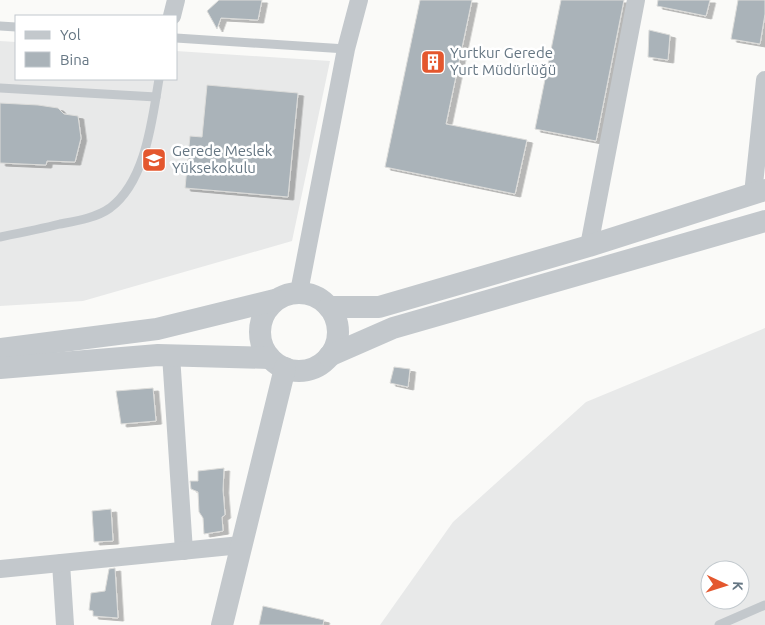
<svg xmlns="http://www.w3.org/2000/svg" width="765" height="625" font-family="Ubuntu,sans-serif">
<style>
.built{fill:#e8e9e9;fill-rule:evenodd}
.building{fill:#aab3b9;stroke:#dcdcda;filter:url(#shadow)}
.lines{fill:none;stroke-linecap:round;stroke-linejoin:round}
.service{stroke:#c3c8cc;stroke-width:9}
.minor{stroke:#c3c8cc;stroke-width:18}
.tertiary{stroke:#c3c8cc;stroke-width:22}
.labels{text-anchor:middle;stroke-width:5;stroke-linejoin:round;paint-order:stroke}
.poi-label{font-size:15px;fill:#657683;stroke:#fff;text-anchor:start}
</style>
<defs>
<filter id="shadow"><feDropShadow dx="5.5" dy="3" stdDeviation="0" flood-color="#0004"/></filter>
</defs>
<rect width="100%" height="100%" fill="#fafaf8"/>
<g class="built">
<polygon points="0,41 16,42 16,79 176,79 176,51 330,61 292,241 83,301 0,306"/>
<path d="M765,328V625H380L453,522L586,402ZM710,570H740V600H710Z"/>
</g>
<g class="building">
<polygon points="219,0 262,0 258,20 221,18 217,29 207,11"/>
<polygon points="420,0 472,0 446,124 527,140 515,194 385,167"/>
<polygon points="561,0 624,0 596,141 535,129"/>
<polygon points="658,0 710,0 706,16 657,6"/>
<polygon points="738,0 765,0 765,14 760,44 731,39"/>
<polygon points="649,30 670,35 668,60 648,57"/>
<polygon points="207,85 298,93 288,197 185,188 190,136 202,137"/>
<polygon points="0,103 38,105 58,108 64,114 78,116 81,138 75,162 47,161 46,165 0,163"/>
<polygon points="394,367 410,369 408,387 390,383"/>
<polygon points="153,388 156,421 121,424 116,391"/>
<polygon points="224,468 223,490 225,515 222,517 223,531 204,534 203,518 199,512 198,492 191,489 190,481 198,481 198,471"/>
<polygon points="111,509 113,541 94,542 92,511"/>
<polygon points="115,568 118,618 93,616 93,611 89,610 91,593 105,591 109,569"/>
<polygon points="263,606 324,620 323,625 259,625"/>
</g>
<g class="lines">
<g class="service">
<polyline points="0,26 16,27"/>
<polyline points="176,38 346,49"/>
<polyline points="0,88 156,97"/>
<path d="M0,237C20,233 40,229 60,224C76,221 96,218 110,208C146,181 152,120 159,79"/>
<polyline points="719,625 765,605"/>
</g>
<g class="minor">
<polyline points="172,16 176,0"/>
<polyline points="753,194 765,80"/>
<polyline points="589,246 636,0"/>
<polyline points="299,292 346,49 359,0"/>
<polyline points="171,355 184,551"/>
<polyline points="61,563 65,625"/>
<polyline points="0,569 241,545"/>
</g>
<g class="tertiary">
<circle cx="299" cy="332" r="39"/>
<polyline points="329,307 379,307 589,246 765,190"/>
<polyline points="0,349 157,329 275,300"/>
<polyline points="329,356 393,328 765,221"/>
<polyline points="0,368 158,355 270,358"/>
<polyline points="222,625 285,368"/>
</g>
</g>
<defs>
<symbol id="building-square" viewBox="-11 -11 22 22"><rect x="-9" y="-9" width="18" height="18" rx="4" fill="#e4572e" stroke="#fff"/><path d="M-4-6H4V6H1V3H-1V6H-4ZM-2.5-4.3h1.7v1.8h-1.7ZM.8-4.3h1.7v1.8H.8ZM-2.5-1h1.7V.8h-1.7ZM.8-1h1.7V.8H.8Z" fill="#fff"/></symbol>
<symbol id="university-square" viewBox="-11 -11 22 22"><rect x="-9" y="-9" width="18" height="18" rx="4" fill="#e4572e" stroke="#fff"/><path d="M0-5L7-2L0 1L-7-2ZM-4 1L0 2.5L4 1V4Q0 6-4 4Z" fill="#fff"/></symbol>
</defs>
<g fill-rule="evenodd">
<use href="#building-square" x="419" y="48" width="28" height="28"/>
<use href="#university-square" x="140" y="146" width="28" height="28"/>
</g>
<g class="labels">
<g class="poi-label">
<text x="450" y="58">Yurtkur Gerede<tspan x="450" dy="17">Yurt Müdürlüğü</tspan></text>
<text x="172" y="156">Gerede Meslek<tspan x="172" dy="17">Yüksekokulu</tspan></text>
</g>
</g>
<rect x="15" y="15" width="162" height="65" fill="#ffffff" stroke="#c1c8cd"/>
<rect x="25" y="31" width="25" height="8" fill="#c3c8cc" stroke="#c1c8cd"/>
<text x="60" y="40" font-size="15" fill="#657683">Yol</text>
<rect x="25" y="52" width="25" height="15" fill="#aab3b9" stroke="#c1c8cd"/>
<text x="60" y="65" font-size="15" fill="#657683">Bina</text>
<g transform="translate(725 585) rotate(94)"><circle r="24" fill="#ffffff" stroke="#c1c8cd"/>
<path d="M0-4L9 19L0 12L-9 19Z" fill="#e4572e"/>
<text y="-8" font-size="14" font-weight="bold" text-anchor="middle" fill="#657683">K</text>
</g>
</svg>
